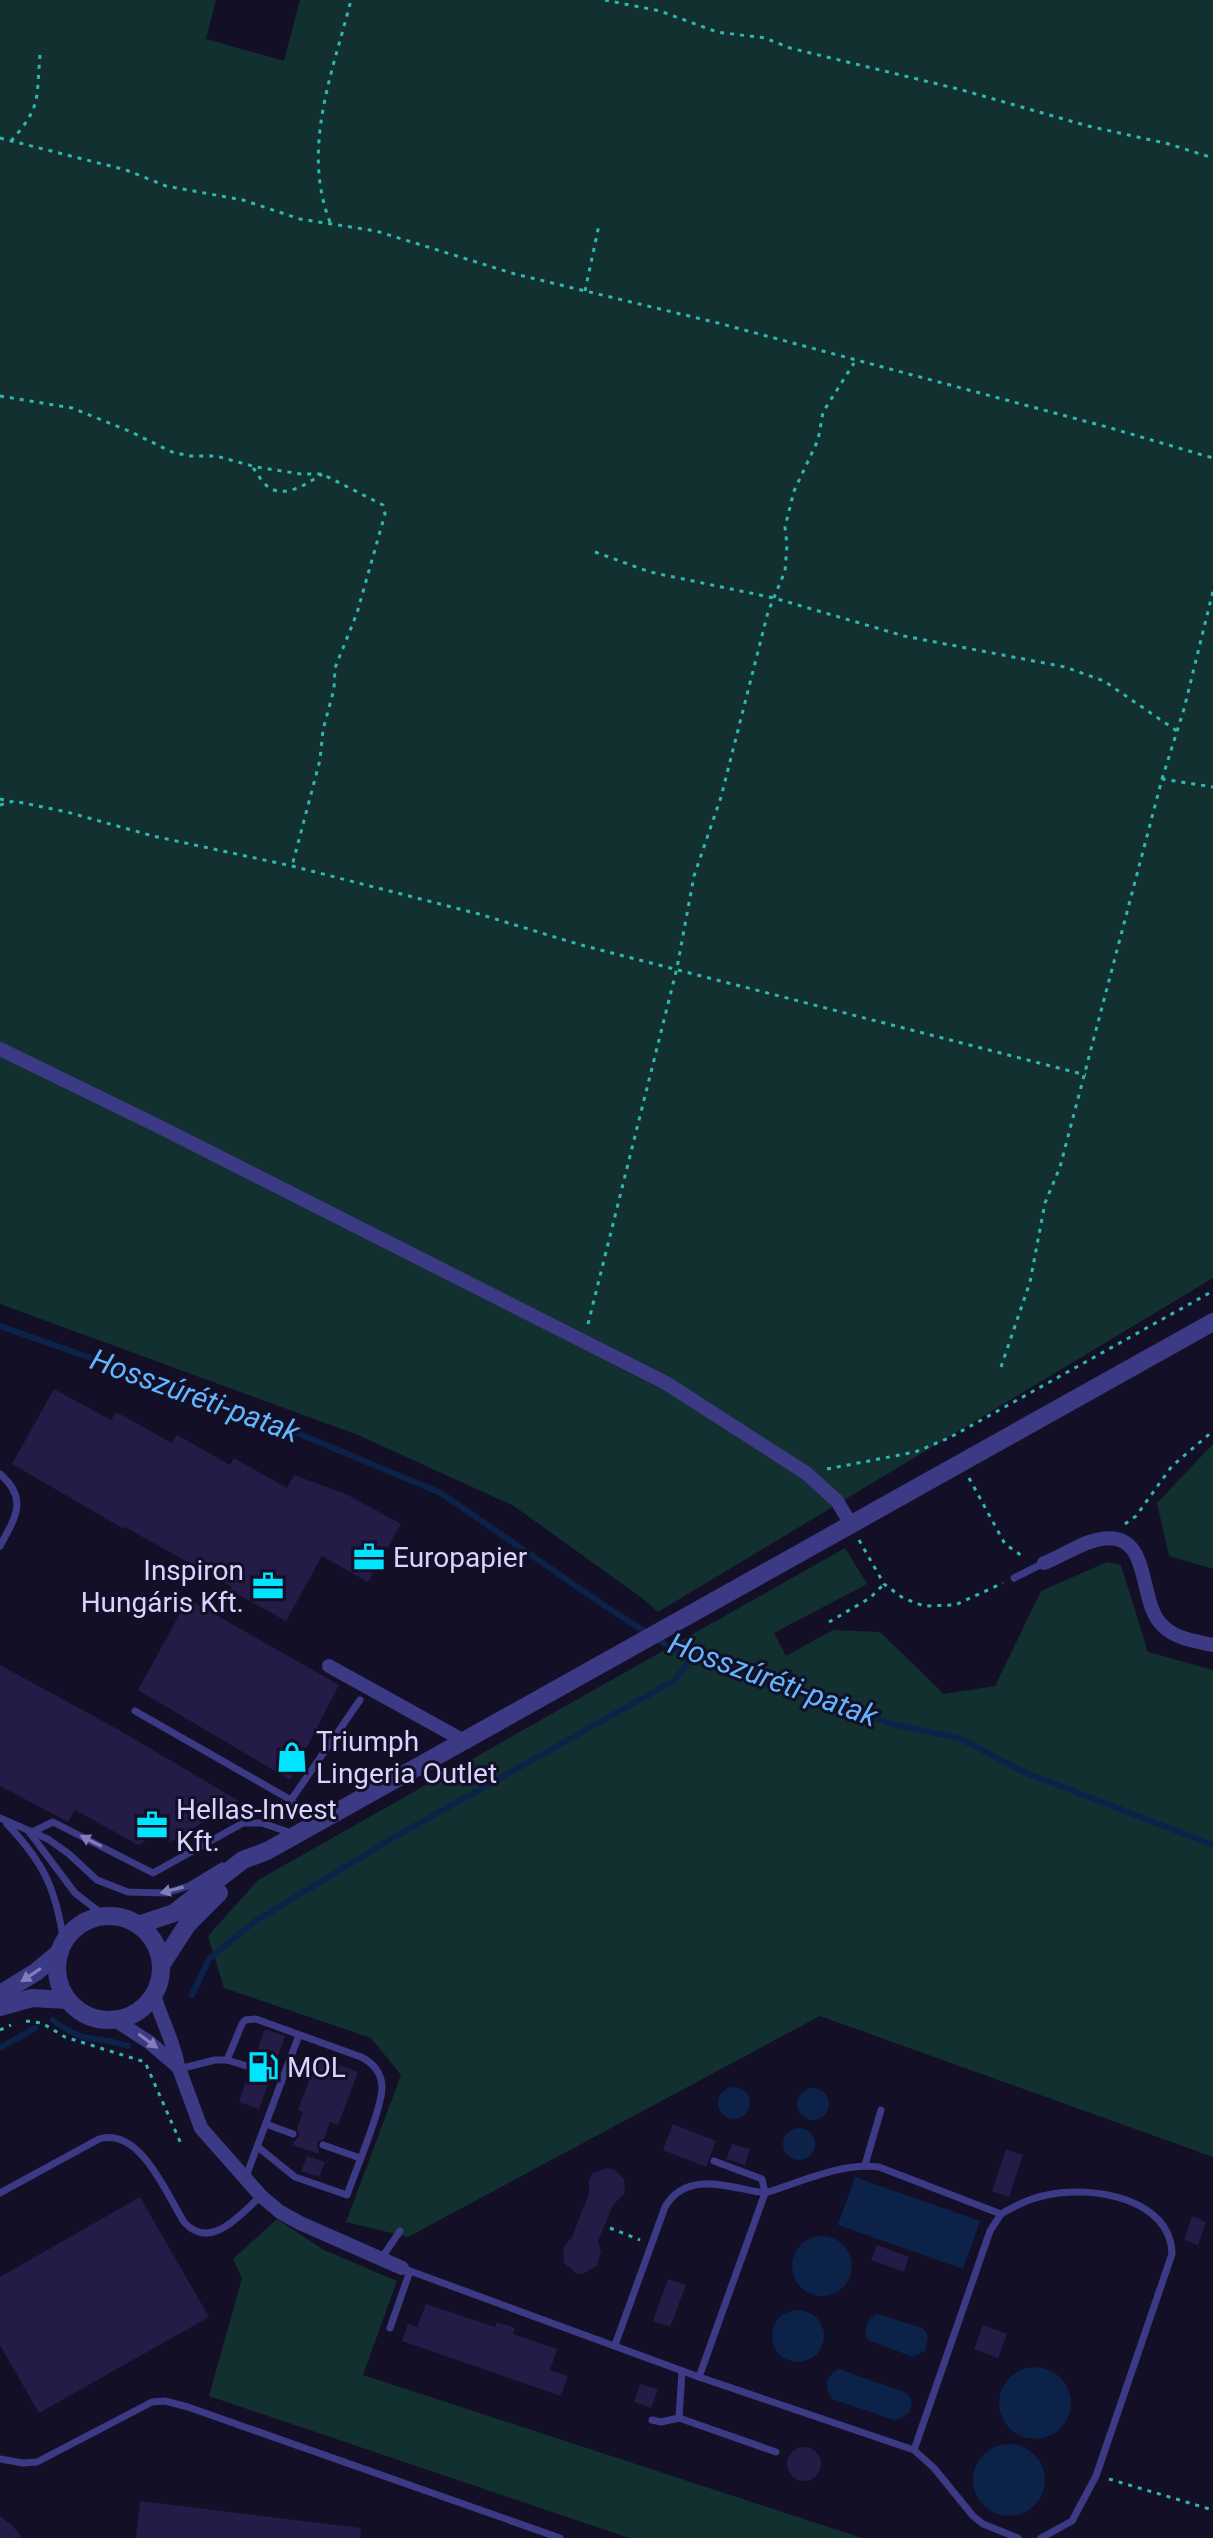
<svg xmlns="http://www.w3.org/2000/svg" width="1213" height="2538" font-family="Roboto,sans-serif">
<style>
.green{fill:#12302f}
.water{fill:#0c2248}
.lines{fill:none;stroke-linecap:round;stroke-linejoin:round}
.stream{stroke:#0c2248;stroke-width:6}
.building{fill:#241b47}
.path{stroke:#2fb8b0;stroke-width:3;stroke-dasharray:4 6;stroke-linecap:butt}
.service{stroke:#3d3a85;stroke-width:7}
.minor{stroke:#3d3a85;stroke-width:14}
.tertiary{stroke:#3d3a85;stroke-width:18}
.oneway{fill:#837fbc}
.labels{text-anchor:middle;stroke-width:6;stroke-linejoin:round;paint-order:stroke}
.poi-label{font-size:28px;fill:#d9d4ff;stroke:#130f26;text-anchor:start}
.water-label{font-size:30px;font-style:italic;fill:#62b6ff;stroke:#130f26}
</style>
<rect width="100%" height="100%" fill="#130f26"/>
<g class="green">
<polygon points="0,0 216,0 206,39 284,61 300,0 1213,0 1213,1278 658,1612 642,1598 514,1506 358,1435 0,1304"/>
<polygon points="1213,1444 1213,1569 1169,1556 1157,1503"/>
<polygon points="845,1548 867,1584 774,1633 786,1656 833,1630 880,1632 944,1694 995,1686 1041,1591 1107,1562 1121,1565 1148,1652 1213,1670 1213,2157 820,2016 408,2237 346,2222 401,2075 371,2038 224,1988 208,1936 258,1880"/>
<polygon points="277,2219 324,2250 397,2281 363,2375 862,2538 629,2538 209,2396 242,2278 233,2259"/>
</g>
<g class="water">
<circle cx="734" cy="2103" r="16"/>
<circle cx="813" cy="2104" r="16"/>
<circle cx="799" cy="2144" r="16"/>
<polygon points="855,2177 980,2221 963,2269 838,2225"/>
<circle cx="822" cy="2266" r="30"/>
<circle cx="798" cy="2336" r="26"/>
<path d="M877,2314L923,2328L928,2336L925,2351L913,2357L868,2340C862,2330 867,2319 877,2314Z"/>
<circle cx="1035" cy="2403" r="36"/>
<path d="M839,2369L907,2393L912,2401L910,2412L902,2418L894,2420L832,2399C823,2386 826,2376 839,2369Z"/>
<circle cx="1009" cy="2480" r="36"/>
</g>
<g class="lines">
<g class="stream">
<polyline points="0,1326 259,1417 441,1493 608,1608 676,1651 896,1725 959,1738 1024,1772 1213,1845"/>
<polyline points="192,1995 209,1959 254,1922 393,1838 675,1680 693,1656"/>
<path d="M53,2020C85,2045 96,2035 128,2046"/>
<polyline points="0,2048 35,2028"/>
</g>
</g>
<g class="building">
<polygon points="54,1389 111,1420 116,1412 172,1443 177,1435 230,1465 234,1458 287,1488 294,1475 346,1494 401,1524 368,1582 322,1556 286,1621 230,1590 232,1587 125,1527 124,1529 12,1464"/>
<polygon points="188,1599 339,1685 290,1780 138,1690"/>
<polygon points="0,1665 119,1730 239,1801 170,1842 163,1831 138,1845 75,1810 68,1822 0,1786"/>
<polygon points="265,2029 285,2036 259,2109 239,2102 249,2073 256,2070 253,2062"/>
<polygon points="318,2057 358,2072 338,2125 330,2122 324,2139 317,2142 319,2154 292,2145 299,2136 297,2129 303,2112 298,2110"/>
<polygon points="673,2124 716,2141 706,2167 663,2150"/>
<polygon points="732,2144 750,2149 745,2165 726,2159"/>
<polygon points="1006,2149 1023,2155 1009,2197 992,2191"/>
<polygon points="307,2156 325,2162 319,2177 301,2171"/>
<polygon points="606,2168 614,2169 624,2179 625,2193 613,2205 598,2241 601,2252 597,2266 583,2274 576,2273 564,2263 563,2248 572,2237 589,2194 589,2180 593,2173"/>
<polygon points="140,2197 209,2317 39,2413 0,2345 0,2277"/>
<polygon points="1192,2216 1206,2222 1198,2245 1184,2240"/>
<polygon points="877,2245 909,2257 904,2272 871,2260"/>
<polygon points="668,2279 686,2285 670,2327 653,2321"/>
<polygon points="426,2304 495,2327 497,2322 515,2328 513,2334 557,2349 550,2370 568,2376 561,2396 402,2341 408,2324 417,2327"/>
<polygon points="983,2325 1007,2334 998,2358 974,2349"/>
<polygon points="640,2384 658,2389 651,2408 634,2402"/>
<circle cx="804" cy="2464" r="17"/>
<polygon points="140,2501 361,2528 360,2538 136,2538"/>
<polygon points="0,2516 13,2526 22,2538 0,2538"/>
</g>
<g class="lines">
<g class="path">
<polyline points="605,0 660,11 717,32 765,38 790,48 962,90 1088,126 1169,144 1213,158"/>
<polyline points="0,138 126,170 166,186 243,200 300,219 376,231 515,274 718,323 1107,427 1213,458"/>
<path d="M11,141C42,106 36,99 40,55"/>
<path d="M330,222C301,148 333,72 351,0"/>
<polyline points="585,291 599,225"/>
<polyline points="0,396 72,408 129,431 172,452 190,456 216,456 256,467 301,474 322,474 383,505 385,514 357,613 335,668 334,689 323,730 320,760 292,866"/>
<path d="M253,468C258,473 259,478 264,483C280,502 307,484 322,474"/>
<polyline points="595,552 650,572 774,598 904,636 1065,667 1104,681 1177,731"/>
<polyline points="1162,779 1184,709 1213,591"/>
<polyline points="0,799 10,801"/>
<polyline points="0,805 14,801 67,812 153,836 292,866 479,914 581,945 1086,1075"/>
<polyline points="588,1324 677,968 694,876 721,797 768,612 785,571 787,545 785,527 794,491 818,440 823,412 854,363"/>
<polyline points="1001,1367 1030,1282 1045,1203 1060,1167 1162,779 1213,787"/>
<polyline points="827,1469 915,1452 949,1438 1213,1291"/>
<polyline points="969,1478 1005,1544 1025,1558"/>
<polyline points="1125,1524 1136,1516 1172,1466 1213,1431"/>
<polyline points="859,1540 884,1584 903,1598 924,1606 955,1605 1003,1583"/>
<polyline points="829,1622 870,1598 884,1584"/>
<polyline points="26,2021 42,2023 65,2037 145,2062 182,2146"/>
<polyline points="0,2030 11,2025"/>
<polyline points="610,2228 640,2240"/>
<polyline points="1109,2479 1213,2510"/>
</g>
<g class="service">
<path d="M0,1474C29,1499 15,1518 0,1546"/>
<polyline points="1014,1578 1044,1563"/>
<polyline points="135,1711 291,1800 309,1824"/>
<polyline points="291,1800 360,1700"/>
<polyline points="0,1818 48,1839 69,1854 97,1880 128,1892 166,1893 189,1886 222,1866"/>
<path d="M7,1824C45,1864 56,1890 64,1943"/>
<polyline points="30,1833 53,1822 153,1873 243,1823 262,1823 294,1834"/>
<polyline points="30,1833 75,1893 106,1917"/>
<path d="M227,2060L242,2024L245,2020L256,2019L361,2057C373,2063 381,2072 382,2086C383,2106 355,2172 347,2195L295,2177L258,2147"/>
<polyline points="179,2069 215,2060 227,2060 250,2067"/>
<polyline points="266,2124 293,2134"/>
<polyline points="323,2145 360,2158"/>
<polyline points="865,2165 881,2110"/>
<polyline points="245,2179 299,2035"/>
<path d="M0,2193L99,2139C140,2127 166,2193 184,2222C211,2252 240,2214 261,2196"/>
<path d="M1001,2214C1016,2205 1030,2198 1047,2195C1091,2185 1171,2198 1172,2254L1096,2476L1072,2521L1041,2538"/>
<polyline points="381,2259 400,2231"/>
<path d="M402,2268L699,2377L914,2450L990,2231L1001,2214L879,2167C842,2162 801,2182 765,2193L762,2179L714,2161"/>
<polyline points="390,2328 410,2271"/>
<path d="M615,2345L665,2207C687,2169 730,2188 765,2193L699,2377"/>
<polyline points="682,2371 679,2418 776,2452"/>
<polyline points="652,2420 661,2422 679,2418"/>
<polyline points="914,2450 934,2468 973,2516 983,2524 1018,2538"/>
<polyline points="0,2459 23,2463 37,2462 152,2402 165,2401 188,2407 560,2538"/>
</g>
<g class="minor">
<polyline points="0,1049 158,1126 666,1383 806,1473 837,1501 852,1526"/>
<path d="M1044,1563C1063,1556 1081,1542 1101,1539C1153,1530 1137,1601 1162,1625C1175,1639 1195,1641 1213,1645"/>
<polyline points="329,1666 466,1742"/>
<path d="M154,1995C161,2019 174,2042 178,2066"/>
<polyline points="115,2020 149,2042 178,2067"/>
<polyline points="180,2071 201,2128 261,2196 280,2212 300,2223 402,2268"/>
</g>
<g class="tertiary">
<circle cx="109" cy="1968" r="52"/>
<polyline points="138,1925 174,1913 243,1860 267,1851 1213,1322"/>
<polyline points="161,1965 187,1925 219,1893"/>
<polyline points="0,1994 36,1972 60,1952"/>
<polyline points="0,2007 32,1998 68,2000"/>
</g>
</g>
<defs><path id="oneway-solid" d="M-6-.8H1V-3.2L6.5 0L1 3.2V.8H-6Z" transform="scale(2)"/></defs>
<g class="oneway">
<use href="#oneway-solid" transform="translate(91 1841) rotate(-153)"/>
<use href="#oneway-solid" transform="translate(172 1890) rotate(165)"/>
<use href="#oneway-solid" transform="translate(31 1975) rotate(146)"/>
<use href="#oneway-solid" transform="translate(148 2041) rotate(37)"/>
</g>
<defs>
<symbol id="office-bare" viewBox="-9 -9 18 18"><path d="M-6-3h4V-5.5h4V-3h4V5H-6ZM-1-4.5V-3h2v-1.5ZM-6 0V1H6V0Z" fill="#00e5ff" stroke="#130f26" stroke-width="2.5" paint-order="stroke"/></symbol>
<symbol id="shop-bare" viewBox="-9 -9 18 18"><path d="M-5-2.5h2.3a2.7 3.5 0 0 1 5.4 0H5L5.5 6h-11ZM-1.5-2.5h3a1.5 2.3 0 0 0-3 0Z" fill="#00e5ff" stroke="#130f26" stroke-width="2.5" paint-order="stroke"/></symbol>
<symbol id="fuel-bare" viewBox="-9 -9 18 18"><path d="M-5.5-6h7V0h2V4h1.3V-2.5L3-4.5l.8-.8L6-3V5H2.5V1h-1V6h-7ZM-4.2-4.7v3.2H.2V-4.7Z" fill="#00e5ff" stroke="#130f26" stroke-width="2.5" paint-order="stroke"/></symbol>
</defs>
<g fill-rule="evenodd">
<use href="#office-bare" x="347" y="1535" width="44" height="44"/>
<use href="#office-bare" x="246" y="1564" width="44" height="44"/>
<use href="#shop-bare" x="270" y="1735" width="44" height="44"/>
<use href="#office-bare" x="130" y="1803" width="44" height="44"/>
<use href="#fuel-bare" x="241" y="2045" width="44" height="44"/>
</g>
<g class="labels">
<g class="poi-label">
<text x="393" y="1567">Europapier</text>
<text x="244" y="1580" text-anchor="end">Inspiron<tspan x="244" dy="32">Hungáris Kft.</tspan></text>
<text x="316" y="1751">Triumph<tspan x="316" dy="32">Lingeria Outlet</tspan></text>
<text x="176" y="1819">Hellas-Invest<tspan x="176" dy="32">Kft.</tspan></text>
<text x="287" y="2077">MOL</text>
</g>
<g class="water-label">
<text transform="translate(195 1396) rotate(20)" y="10">Hosszúréti-patak</text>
<text transform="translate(773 1680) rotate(20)" y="10">Hosszúréti-patak</text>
</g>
</g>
</svg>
